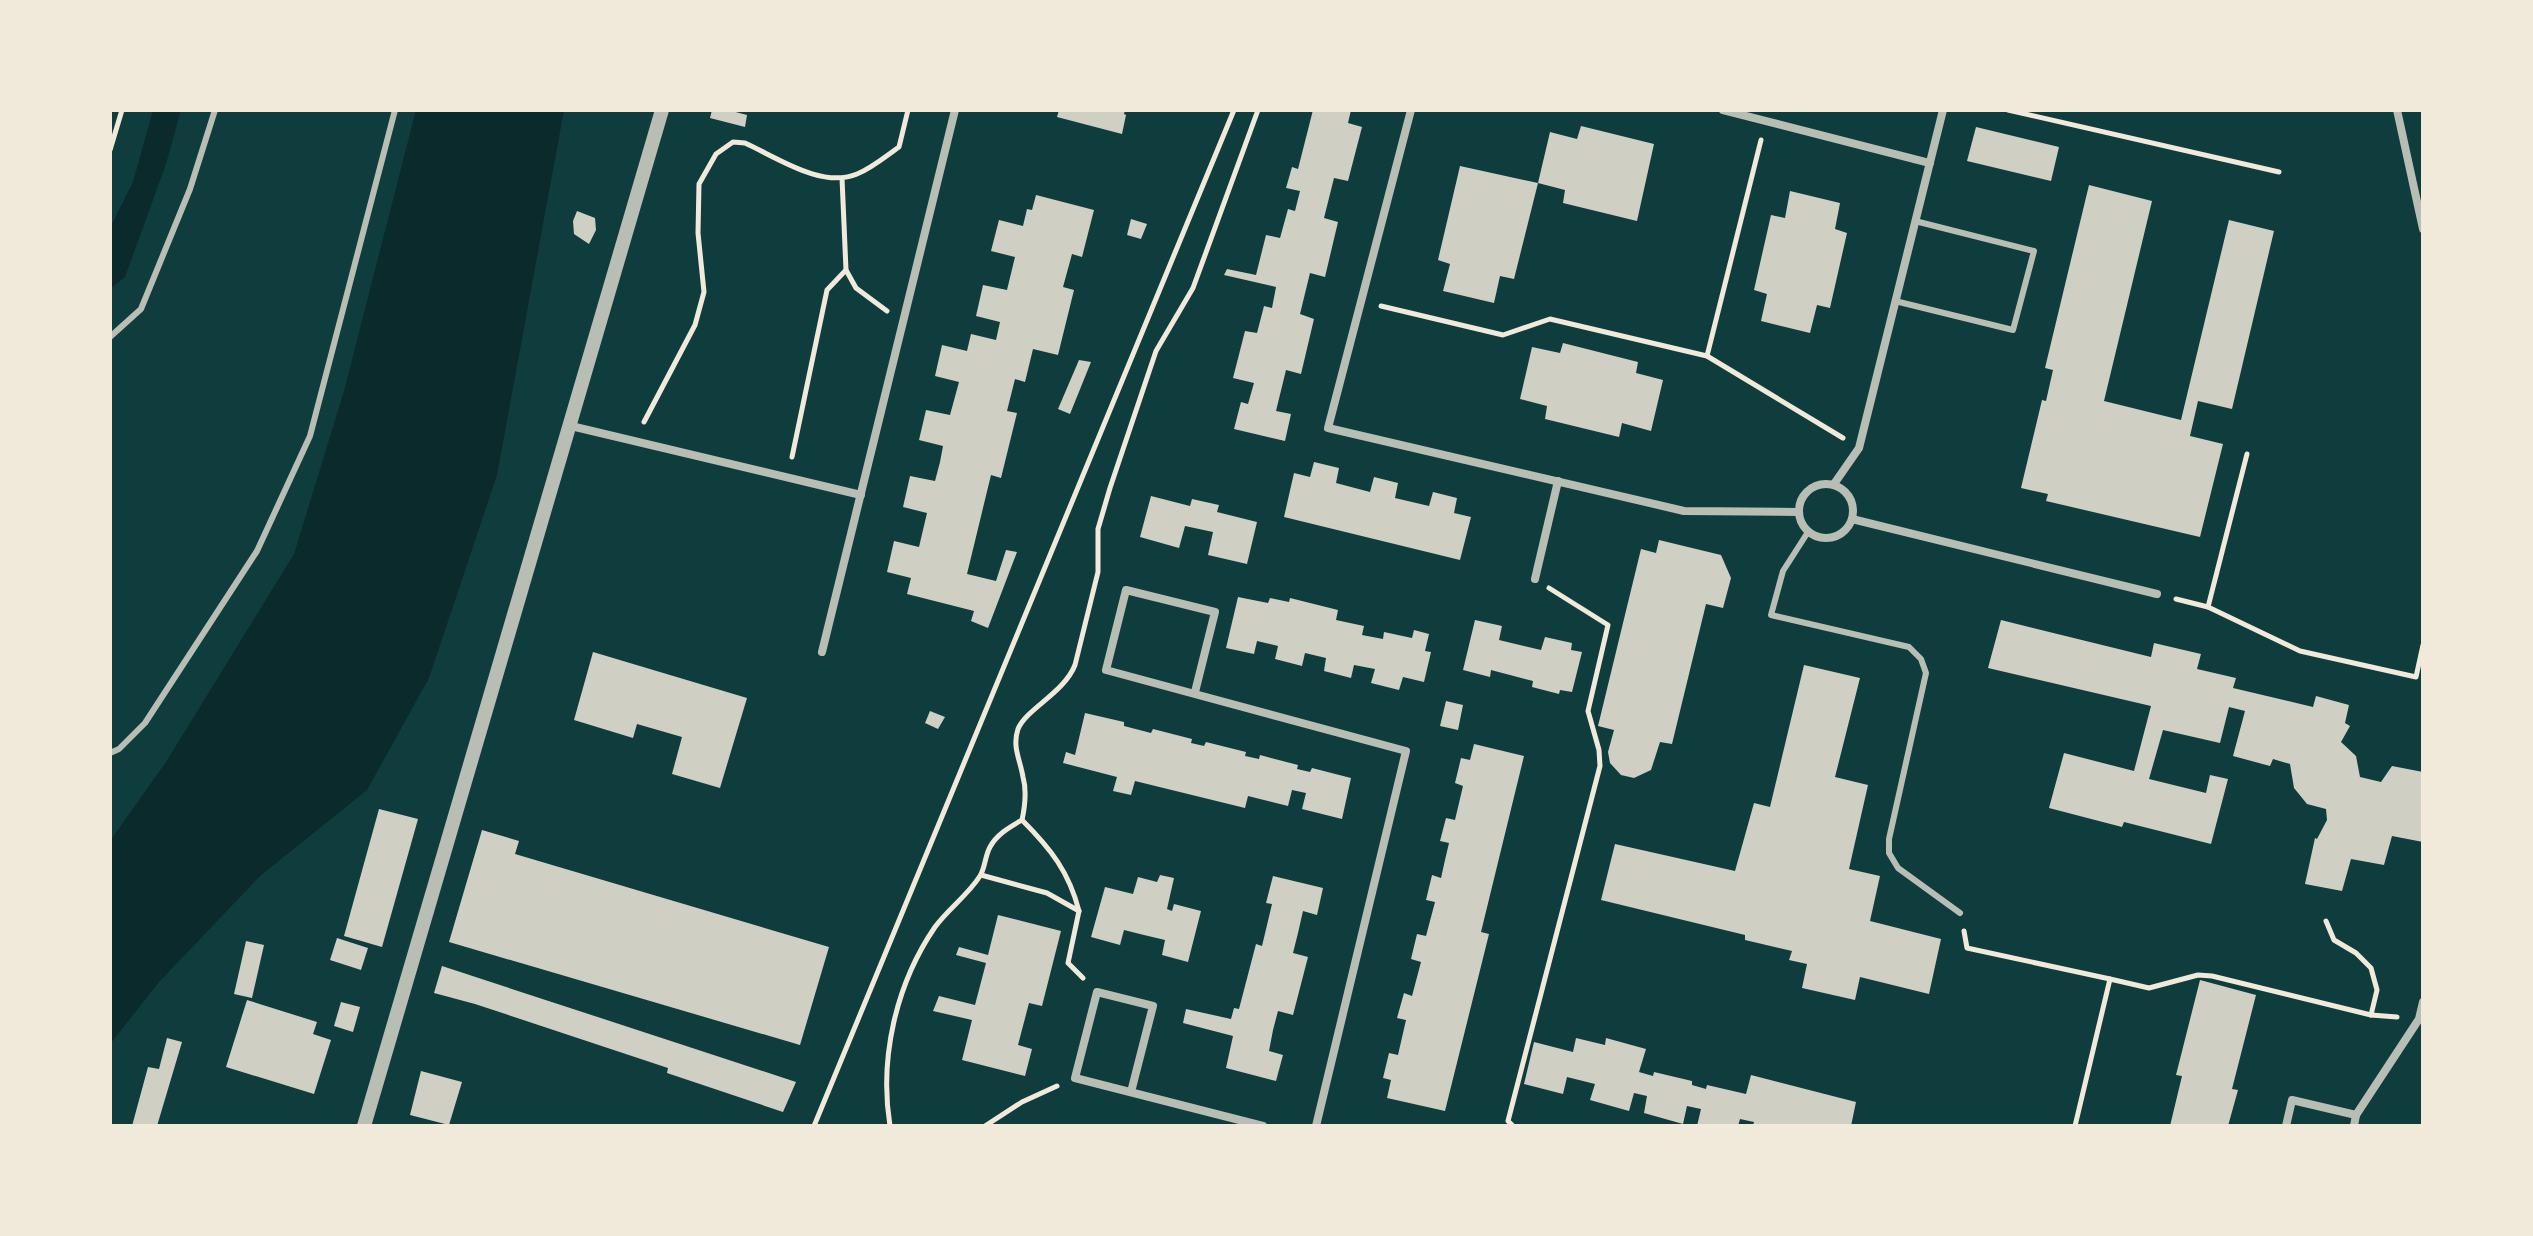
<svg xmlns="http://www.w3.org/2000/svg" width="2533" height="1236" font-family="Poppins,sans-serif">
<style>
.water{fill:#0a2a2b}
.building{fill:#cfcfc3}
.lines{fill:none;stroke-linecap:round;stroke-linejoin:round}
.path{stroke:#f1e9da;stroke-width:5}
.service{stroke:#b8beb3;stroke-width:6}
.minor{stroke:#b8beb3;stroke-width:8}
.tertiary{stroke:#b8beb3;stroke-width:14}
</style>
<rect width="100%" height="100%" fill="#0f3d3e"/>
<g class="water">
<polygon points="153,110 181,110 166,164 125,277 110,289 110,228 133,182"/>
<polygon points="416,110 564,110 497,475 429,678 367,790 260,876 160,981 110,1044 110,841 166,762 294,554 344,391"/>
</g>
<g class="building">
<polygon points="712,110 728,110 747,115 745,127 710,118"/>
<polygon points="1059,110 1125,110 1124,114 1126,115 1122,134 1057,117"/>
<polygon points="1313,110 1351,110 1348,123 1362,127 1348,181 1334,178 1324,218 1338,222 1325,277 1310,273 1300,314 1314,319 1301,374 1286,370 1276,411 1291,414 1285,441 1234,429 1241,402 1248,404 1254,383 1233,378 1245,331 1257,333 1264,306 1272,308 1276,287 1224,275 1227,269 1256,275 1266,235 1280,238 1288,209 1295,211 1300,191 1286,188 1292,167 1298,169"/>
<polygon points="1581,126 1654,144 1637,221 1563,203 1565,190 1538,183 1514,279 1500,276 1494,303 1443,291 1450,264 1438,260 1460,166 1538,183 1550,132 1577,139"/>
<polygon points="1976,127 2059,147 2051,181 1967,161"/>
<polygon points="2089,185 2152,201 2104,401 2181,420 2229,220 2274,231 2232,409 2198,401 2190,436 2223,444 2200,537 2046,501 2048,494 2021,488 2042,400 2046,401 2053,370 2045,368"/>
<polygon points="1790,191 1840,203 1835,229 1847,233 1830,308 1817,305 1810,333 1761,321 1767,294 1754,290 1771,215 1785,218"/>
<polygon points="1036,195 1094,210 1082,257 1072,254 1063,287 1074,290 1058,355 1033,349 1025,382 1015,379 1007,411 1017,413 1001,478 991,475 967,574 996,581 1006,550 1017,552 988,628 971,621 974,611 907,594 911,578 887,572 894,541 919,547 927,513 903,507 910,476 935,481 940,462 943,446 919,440 926,410 950,415 959,382 935,376 942,345 967,351 971,334 996,340 1000,322 976,316 983,285 1007,290 1015,257 991,251 999,220 1023,226 1027,209 1032,210"/>
<polygon points="577,211 595,218 596,230 589,244 574,234 573,221"/>
<polygon points="1131,219 1147,224 1141,239 1127,235"/>
<polygon points="1563,343 1638,362 1636,373 1663,380 1651,431 1622,423 1619,437 1545,419 1547,406 1520,399 1532,347 1560,353"/>
<polygon points="1079,360 1091,362 1070,414 1058,409"/>
<polygon points="1314,462 1339,468 1336,483 1370,492 1374,477 1398,483 1395,498 1429,506 1433,492 1457,498 1454,513 1471,517 1460,560 1284,517 1294,473 1310,477"/>
<polygon points="1151,496 1190,506 1192,499 1219,505 1217,512 1257,522 1247,564 1208,555 1213,532 1185,526 1179,548 1140,537"/>
<polygon points="1659,540 1721,555 1731,578 1723,608 1706,604 1672,744 1660,742 1651,770 1634,778 1621,775 1610,763 1608,752 1614,730 1598,726 1641,549 1656,553"/>
<polygon points="1238,597 1268,603 1270,598 1289,602 1290,598 1338,610 1336,620 1364,626 1362,635 1383,639 1384,632 1412,638 1414,630 1429,634 1425,651 1431,652 1424,682 1403,677 1399,690 1371,683 1375,669 1354,665 1351,678 1324,671 1326,658 1305,653 1302,666 1275,659 1278,646 1257,641 1254,654 1226,648"/>
<polygon points="1475,620 1502,626 1499,640 1541,650 1545,637 1572,643 1571,650 1582,652 1572,692 1560,690 1559,694 1532,687 1533,681 1491,670 1490,677 1463,670"/>
<polygon points="2001,620 2151,657 2154,643 2201,654 2197,669 2236,678 2233,688 2313,707 2316,696 2349,705 2345,723 2350,726 2341,742 2356,756 2360,777 2381,782 2392,766 2423,772 2423,842 2392,836 2384,865 2351,859 2342,891 2305,884 2315,838 2317,839 2327,820 2326,809 2307,804 2294,788 2290,764 2273,759 2270,766 2233,756 2245,711 2229,707 2220,743 2163,730 2149,779 2206,793 2210,775 2228,779 2211,844 2124,822 2122,827 2049,808 2064,753 2134,771 2151,706 1988,668"/>
<polygon points="593,652 747,698 720,788 672,774 682,737 637,724 633,738 574,720"/>
<polygon points="1804,665 1860,678 1835,777 1868,785 1849,869 1880,876 1870,921 1941,939 1929,994 1860,977 1855,1000 1802,988 1807,964 1789,960 1792,951 1745,940 1745,935 1601,900 1615,844 1735,871 1754,803 1770,807"/>
<polygon points="1446,701 1463,705 1458,730 1440,726"/>
<polygon points="930,711 945,717 938,729 925,723"/>
<polygon points="1085,713 1124,722 1124,726 1151,733 1153,729 1192,739 1191,743 1204,746 1206,742 1246,752 1245,756 1259,759 1260,755 1298,765 1297,769 1310,772 1312,768 1351,778 1342,819 1302,809 1306,793 1292,790 1288,806 1248,796 1245,808 1135,781 1131,795 1113,791 1117,777 1063,763 1066,752 1075,755"/>
<polygon points="1474,744 1524,756 1481,932 1489,934 1445,1111 1387,1098 1391,1080 1383,1078 1389,1053 1398,1055 1406,1020 1397,1018 1404,993 1412,996 1421,962 1411,959 1417,934 1426,936 1435,902 1426,900 1432,875 1441,878 1445,860 1449,843 1440,841 1446,818 1455,820 1463,786 1455,783 1461,758 1470,760"/>
<polygon points="379,809 418,819 382,947 344,936"/>
<polygon points="482,830 519,841 515,854 829,947 800,1045 449,942"/>
<polygon points="1160,875 1174,878 1167,909 1172,911 1174,904 1201,911 1188,962 1162,955 1165,940 1144,935 1124,930 1120,945 1091,937 1105,887 1133,894 1138,877 1157,882"/>
<polygon points="1273,876 1323,888 1317,915 1303,911 1298,933 1293,953 1308,957 1293,1015 1278,1011 1273,1030 1269,1051 1283,1055 1276,1081 1226,1068 1233,1036 1183,1023 1186,1009 1231,1019 1234,1008 1239,1009 1256,944 1262,946 1272,904 1266,903"/>
<polygon points="998,915 1061,931 1042,1006 1029,1003 1018,1045 1032,1049 1025,1076 962,1060 972,1020 933,1011 939,996 975,1005 986,963 956,955 959,947 988,955"/>
<polygon points="337,938 368,948 361,970 330,960"/>
<polygon points="246,941 264,945 252,998 234,994"/>
<polygon points="442,966 796,1082 783,1112 667,1073 668,1068 475,1004 434,993"/>
<polygon points="2200,980 2256,995 2232,1089 2238,1090 2228,1126 2170,1126 2182,1076 2176,1075"/>
<polygon points="247,1000 317,1022 313,1034 331,1040 314,1094 226,1067"/>
<polygon points="341,1002 360,1007 353,1032 334,1026"/>
<polygon points="167,1038 182,1042 157,1126 132,1126 148,1067 159,1069"/>
<polygon points="1576,1038 1605,1045 1606,1038 1646,1049 1639,1072 1653,1076 1654,1072 1692,1081 1692,1085 1706,1089 1707,1085 1746,1094 1751,1075 1856,1102 1851,1126 1753,1126 1754,1122 1740,1119 1738,1126 1697,1126 1701,1109 1687,1106 1683,1124 1644,1113 1647,1096 1634,1093 1629,1111 1590,1100 1595,1084 1567,1077 1563,1094 1524,1084 1534,1042 1573,1052"/>
<polygon points="421,1071 462,1082 449,1125 410,1115"/>
</g>
<g class="lines">
<g class="path">
<polyline points="2008,110 2279,172"/>
<polyline points="110,150 122,110"/>
<polyline points="842,178 846,270 856,288 887,311"/>
<polyline points="1381,306 1503,335 1550,319 1707,356 1843,438"/>
<polyline points="1707,356 1761,140"/>
<path d="M644,422L695,325L704,292L698,233L699,184L716,154L733,142L745,143C776,157 822,189 857,174C872,168 886,156 899,147L908,110"/>
<polyline points="792,457 827,290 846,270"/>
<polyline points="2176,599 2208,607 2300,651 2416,677 2423,645"/>
<polyline points="2208,607 2247,454"/>
<path d="M1022,820C1051,849 1069,872 1079,911"/>
<polyline points="981,875 1047,893 1079,911 1068,963 1083,978"/>
<polyline points="2326,921 2334,940 2356,953 2371,968 2377,990 2371,1015 2397,1017"/>
<polyline points="1964,931 1967,948 2110,979"/>
<polyline points="814,1126 1234,110"/>
<path d="M890,1126C879,1058 896,984 935,927C948,909 968,895 980,876C985,868 985,856 990,847C997,834 1010,827 1022,820C1025,806 1027,791 1023,777C1020,759 1012,747 1018,729C1026,709 1064,693 1075,665L1098,572V529L1110,488L1156,351L1193,288L1258,110"/>
<polyline points="985,1126 1022,1102 1057,1086"/>
<polyline points="1513,1126 1508,1121 1600,766 1599,750 1588,711 1608,625 1549,588"/>
<polyline points="2075,1126 2110,979 2149,988 2198,975 2212,976 2371,1015"/>
</g>
<g class="service">
<polyline points="1895,301 2013,330 2034,251 1915,221"/>
<polyline points="110,337 141,309 190,189 215,110"/>
<polyline points="1808,532 1783,571 1771,615 1909,647 1921,659 1926,673 1889,839 1889,853 1898,868 1960,913"/>
<polyline points="110,753 119,749 145,723 257,551 310,436 395,110"/>
</g>
<g class="minor">
<polyline points="1411,110 1328,428 1684,511 1798,512"/>
<polyline points="1723,110 1930,163"/>
<polyline points="2397,110 2423,229"/>
<polyline points="571,426 861,495"/>
<circle cx="1826" cy="511" r="27"/>
<polyline points="1834,484 1859,448 1943,110"/>
<polyline points="1852,519 2157,594"/>
<polyline points="1535,579 1558,481"/>
<polyline points="822,652 955,110"/>
<polyline points="1195,692 1215,612 1126,590 1106,670 1406,751 1316,1126"/>
<polyline points="1131,1092 1153,1006 1097,992 1075,1078 1263,1126"/>
<polyline points="2356,1115 2419,1019 2423,1002"/>
<polyline points="2286,1126 2292,1100 2356,1115 2354,1126"/>
</g>
<polyline class="tertiary" points="364,1126 662,110"/>
</g>
<rect width="2533" height="1236" fill="none" stroke="#f1e9da" stroke-width="224"/>
</svg>
